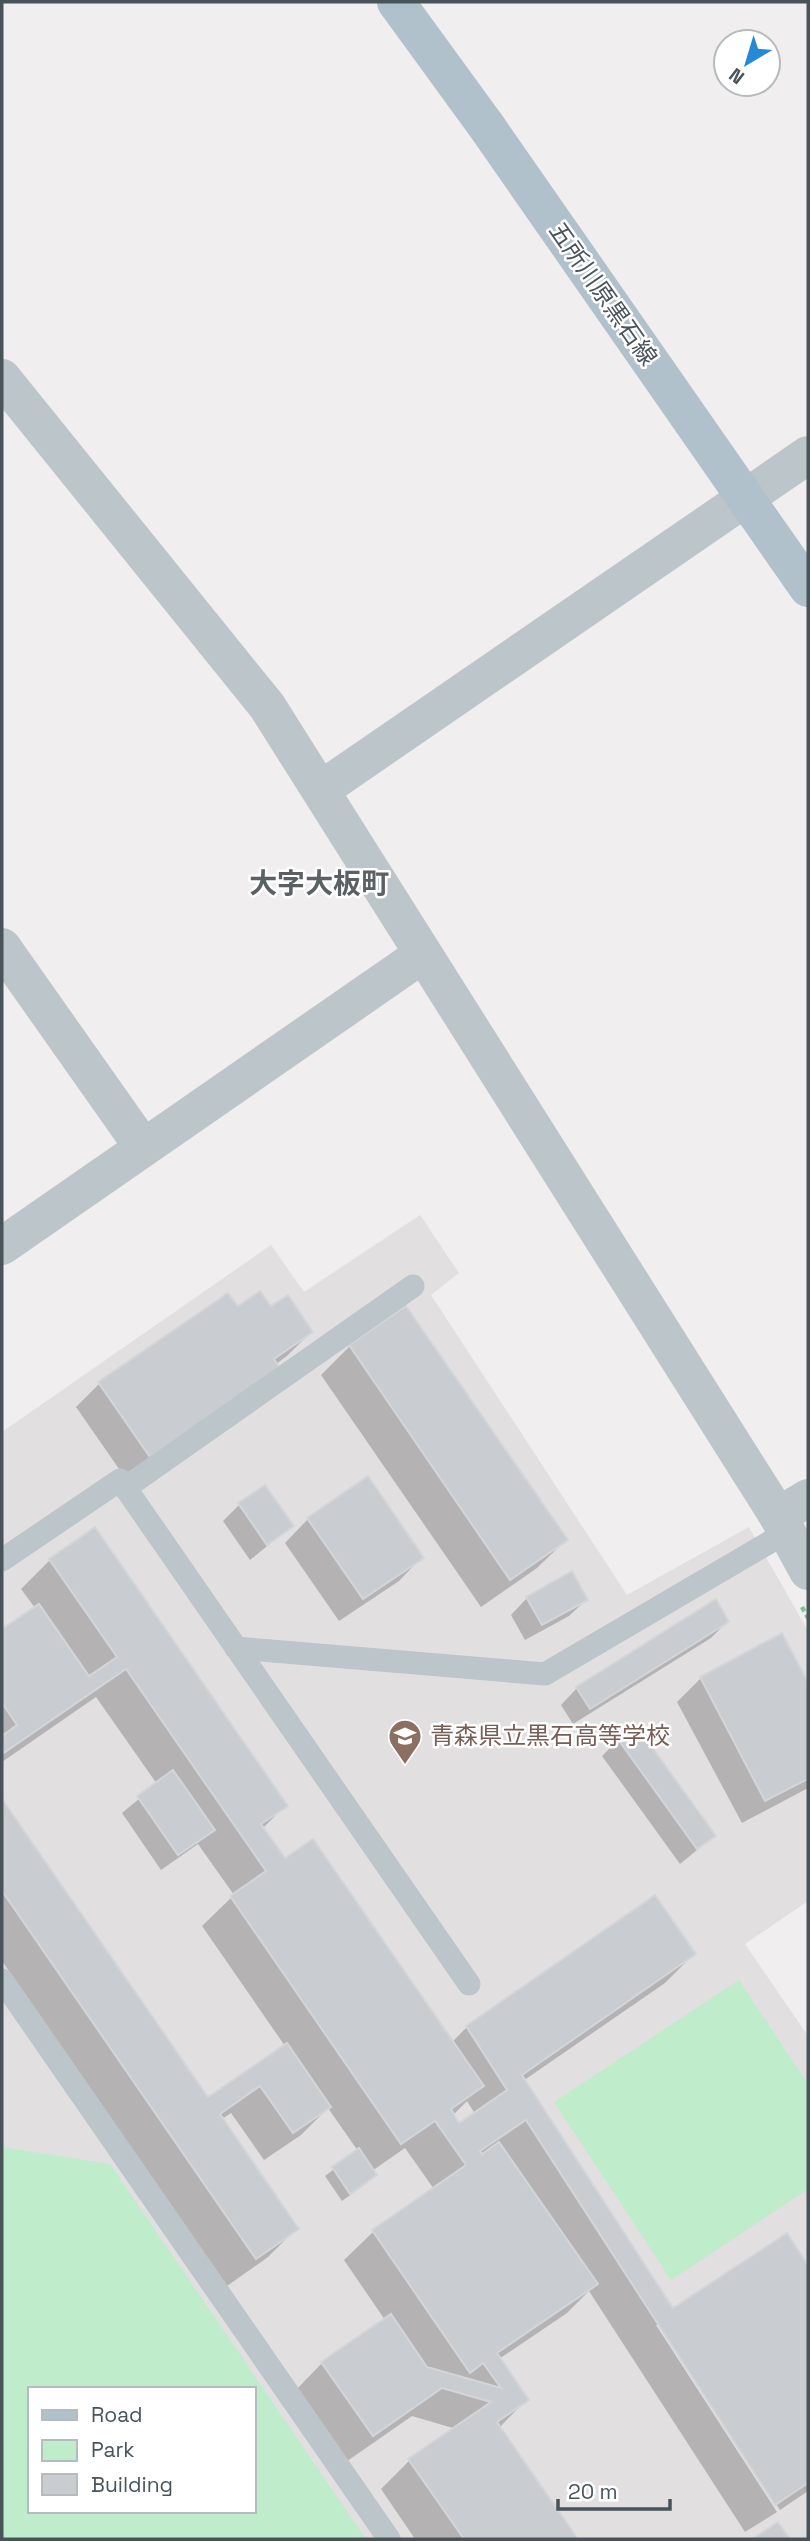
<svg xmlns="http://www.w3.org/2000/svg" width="810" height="2541" font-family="'Space Grotesk','Noto Sans JP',sans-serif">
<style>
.education{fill:#e2dfe0;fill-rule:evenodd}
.green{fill:#bfecca;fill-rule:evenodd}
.shadow{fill:#0003;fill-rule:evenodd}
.building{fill:#c9ccd1;stroke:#d3d6d9;stroke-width:2}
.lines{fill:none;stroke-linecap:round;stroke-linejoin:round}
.path{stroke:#79c896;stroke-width:4.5;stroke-dasharray:5 3.5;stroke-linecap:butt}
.service{stroke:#bbc5ca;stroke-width:23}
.minor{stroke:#bbc5ca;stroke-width:38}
.primary{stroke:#b0c1cc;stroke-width:38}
.labels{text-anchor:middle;stroke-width:5;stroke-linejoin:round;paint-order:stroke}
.street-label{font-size:24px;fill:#48545a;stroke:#fff}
.education-label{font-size:24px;fill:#785e54;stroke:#fff;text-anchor:start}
.quarter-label{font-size:28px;font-weight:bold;fill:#5b6063;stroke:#fff}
</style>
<rect width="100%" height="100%" fill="#f1eeef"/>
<path class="education" d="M420,1215L459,1273L431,1295L627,1595L749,1527L808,1631V1901L745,1944L808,2036V2539H2V1432L271,1245L304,1292ZM30,2389H254V2511H30Z"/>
<g class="green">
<polygon points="739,1980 808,2084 808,2189 671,2280 554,2102"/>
<path d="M2,2147L110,2164L366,2539H2ZM30,2389H254V2511H30Z"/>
</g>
<g class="shadow">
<polygon points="228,1295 237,1309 271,1308 311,1332 288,1355 126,1479 76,1407 99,1384"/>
<polygon points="350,1346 566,1540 537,1568 481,1607 321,1375"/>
<polygon points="239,1505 292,1526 250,1560 223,1521"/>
<polygon points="308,1519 422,1557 399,1581 339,1621 285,1543"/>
<path d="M50,1560L285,1806L262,1829L284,1860L452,2042L467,2027L655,1898L694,1954L665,1983L523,2081L672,2311L787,2236L808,2268V2491L780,2510L661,2325H656L777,2512L745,2532L589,2291L567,2313L499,2359L527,2399L499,2428L576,2539H415L381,2489L409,2461L456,2429L412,2416L343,2464L294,2392L322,2363L385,2320L344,2260L373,2232L434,2189L405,2148L372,2171L375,2175L367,2183L342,2201L325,2176L358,2151L328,2108L301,2135L264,2160L231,2113L222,2119L297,2228L268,2257L227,2286L2,1961V1802L208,2100L285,2046L202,1926L234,1895L198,1844L161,1870L122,1813L157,1784L96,1697L2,1762V1631L35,1608L21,1589ZM467,2101L475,2114L459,2125L453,2115Z"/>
<polygon points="527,1598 586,1600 569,1616 525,1640 511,1615"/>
<polygon points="727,1622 711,1638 573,1724 561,1705 577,1688"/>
<polygon points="782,1635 808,1686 808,1788 742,1823 677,1702 701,1678"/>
<polygon points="618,1740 714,1836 680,1864 602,1756"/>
</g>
<g class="building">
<polygon points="260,1291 271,1306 288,1295 313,1332 274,1359 280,1368 150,1457 98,1382 228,1293 238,1306"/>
<polygon points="406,1306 568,1540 510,1580 349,1345"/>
<polygon points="368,1476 424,1558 363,1599 307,1518"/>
<polygon points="265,1485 294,1526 267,1545 238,1503"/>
<polygon points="95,1527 288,1806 261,1824 285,1858 313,1839 484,2086 451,2109 459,2123 507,2090 466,2026 655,1895 696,1954 522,2075 673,2308 787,2233 808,2265 808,2483 775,2505 526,2120 480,2151 482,2154 499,2142 598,2284 497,2353 529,2400 497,2422 578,2539 464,2539 408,2459 491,2402 442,2388 373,2436 321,2362 391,2314 427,2367 501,2388 483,2363 470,2373 372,2230 466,2165 435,2121 401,2144 230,1896 266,1871 126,1669 2,1754 2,1736 17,1725 2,1703 2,1629 39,1604 89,1676 117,1657 49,1559"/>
<polygon points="572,1571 588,1600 542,1625 526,1597"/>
<polygon points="716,1599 729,1622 590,1709 576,1687"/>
<polygon points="782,1633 808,1682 808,1779 765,1801 700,1677"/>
<polygon points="636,1725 716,1836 697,1849 617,1738"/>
<polygon points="173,1770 215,1830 178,1855 137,1796"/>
<polygon points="2,1799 208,2097 287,2043 331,2107 293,2133 260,2086 220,2114 299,2229 256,2259 2,1891"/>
<polygon points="359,2148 377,2175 350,2194 332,2167"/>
<polygon points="778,2522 790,2539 752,2539"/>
</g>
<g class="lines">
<polyline class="path" points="802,1607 808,1618"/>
<g class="service">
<polyline points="125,1488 413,1286"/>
<polyline points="2,1560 120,1480 469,1984"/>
<polyline points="236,1648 545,1674 787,1532"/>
<polyline points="2,1980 389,2539"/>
</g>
<g class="minor">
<polyline points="2,378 267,706 778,1516 808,1571"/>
<polyline points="322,789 808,455"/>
<polyline points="2,947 143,1147"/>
<polyline points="2,1246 423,954"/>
<polyline points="778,1516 808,1498"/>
</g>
<polyline class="primary" points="396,2 487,127 808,588"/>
</g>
<defs>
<symbol id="school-pin" viewBox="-11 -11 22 30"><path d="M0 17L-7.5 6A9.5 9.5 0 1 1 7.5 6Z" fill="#8d6e63" stroke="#fff"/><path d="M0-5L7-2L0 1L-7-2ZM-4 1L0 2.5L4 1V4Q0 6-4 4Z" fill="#fff"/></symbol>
</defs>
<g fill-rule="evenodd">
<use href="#school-pin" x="386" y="1717" width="38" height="52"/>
</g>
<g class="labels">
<g class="street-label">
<text transform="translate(603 294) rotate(55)" y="8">五所川原黒石線</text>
</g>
<g class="education-label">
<text x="430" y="1744">青森県立黒石高等学校</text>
</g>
<g class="quarter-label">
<text x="319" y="893">大字大板町</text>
</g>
</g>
<rect width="810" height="2541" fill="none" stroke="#48545a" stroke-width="7"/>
<rect x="28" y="2387" width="228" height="126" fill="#ffffff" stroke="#b6bbbd" stroke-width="2"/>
<rect x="42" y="2410" width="35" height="10" fill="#b0c1cc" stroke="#b6bbbd" stroke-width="2"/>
<text x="91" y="2422" font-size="21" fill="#48545a">Road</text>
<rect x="42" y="2440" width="35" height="21" fill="#bfecca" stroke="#b6bbbd" stroke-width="2"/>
<text x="91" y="2457" font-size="21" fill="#48545a">Park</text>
<rect x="42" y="2474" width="35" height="21" fill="#c9ccd1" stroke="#b6bbbd" stroke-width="2"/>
<text x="91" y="2492" font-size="21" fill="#48545a">Building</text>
<g transform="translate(747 63) rotate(218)"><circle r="33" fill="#ffffff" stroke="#b6bbbd" stroke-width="2"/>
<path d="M0-5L12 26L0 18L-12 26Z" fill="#248ad5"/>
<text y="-10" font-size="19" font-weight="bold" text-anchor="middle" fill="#48545a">N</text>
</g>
<path d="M558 2499v10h112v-10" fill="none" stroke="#48545a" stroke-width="3.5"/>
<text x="568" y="2499" font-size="21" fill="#48545a" stroke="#ffffff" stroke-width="5" paint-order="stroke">20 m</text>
</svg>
